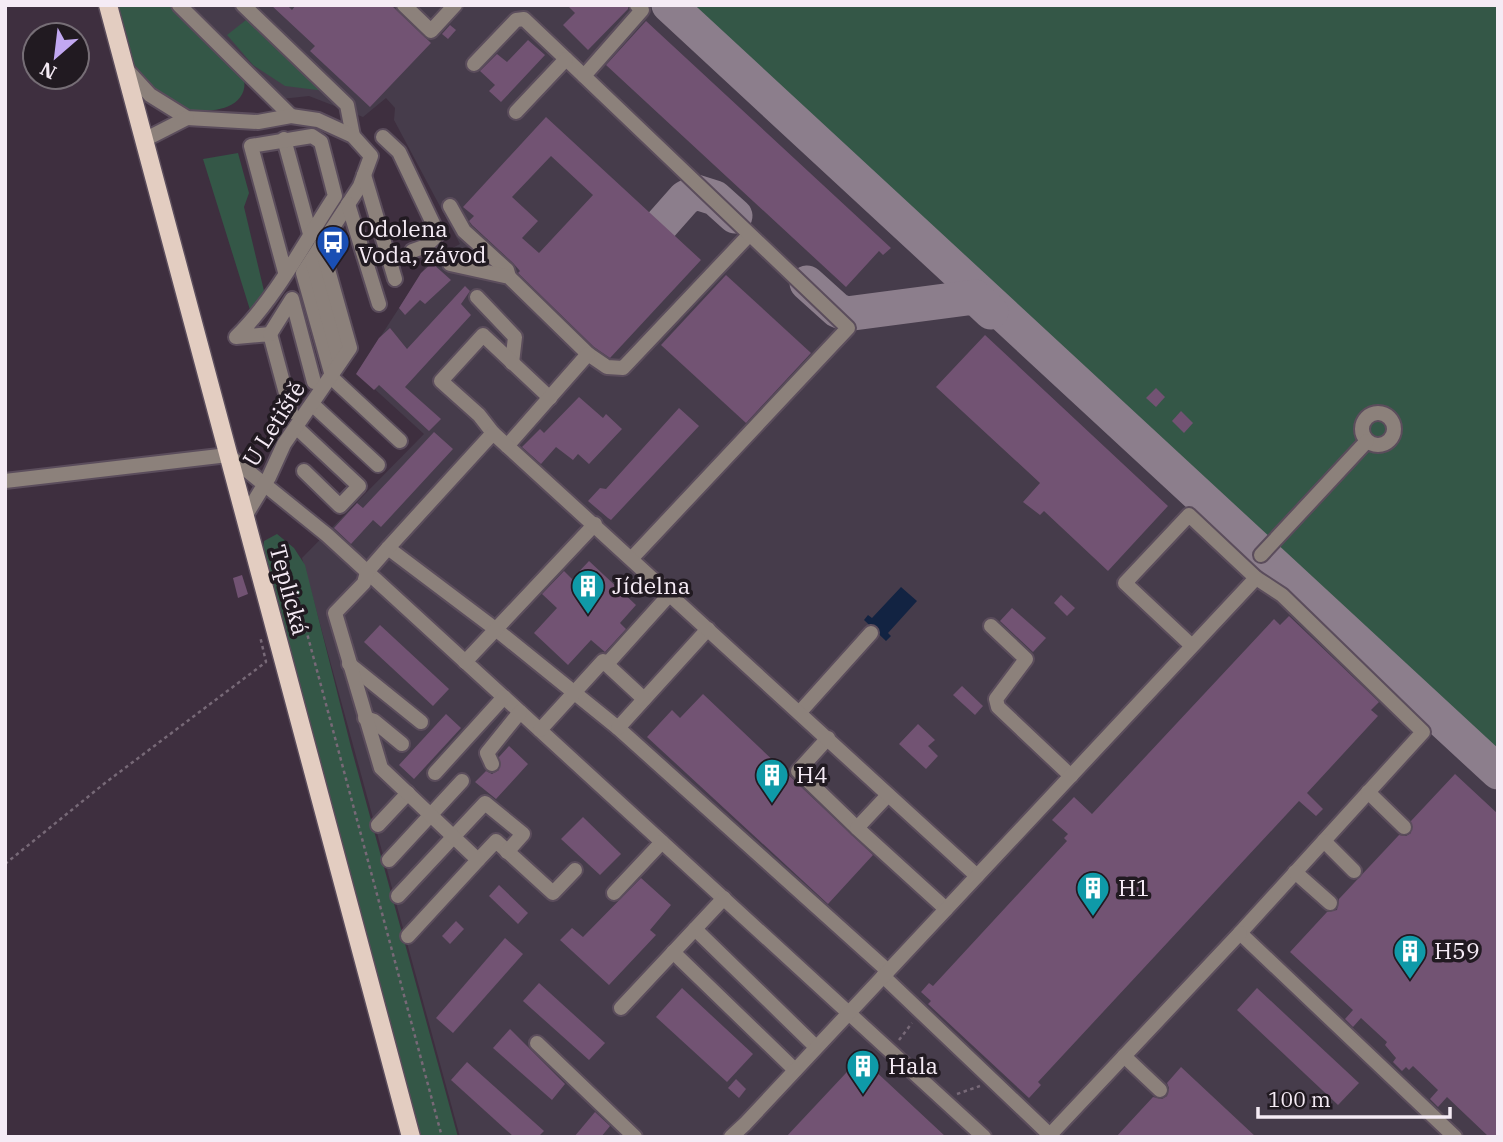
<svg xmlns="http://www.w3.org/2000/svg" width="1503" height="1142" font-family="'IBM Plex Serif',serif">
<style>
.industrial{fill:#463c4b}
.green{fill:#345747}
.water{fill:#122342}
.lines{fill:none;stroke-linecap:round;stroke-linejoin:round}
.taxiway{stroke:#8c7e8c;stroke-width:35}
.building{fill:#725373;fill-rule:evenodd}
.minor-casing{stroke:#5b4d5c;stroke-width:18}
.major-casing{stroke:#5b4d5c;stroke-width:21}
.path{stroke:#776977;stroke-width:2.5;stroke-dasharray:3.5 3.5;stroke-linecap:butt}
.minor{stroke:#8c817b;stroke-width:14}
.major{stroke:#e3cdc1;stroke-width:18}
.labels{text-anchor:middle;stroke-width:7;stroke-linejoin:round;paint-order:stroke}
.poi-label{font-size:23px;fill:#f5ebf5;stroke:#211a21;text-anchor:start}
.street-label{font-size:23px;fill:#f5ebf5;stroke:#211a21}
</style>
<rect width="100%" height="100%" fill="#3e2f3f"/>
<polygon class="industrial" points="167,5 650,5 1498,792 1498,1137 460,1137 302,558 424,434 357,373 430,260 460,244 394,120 395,108 386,98 363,117 309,96 263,101"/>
<g class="green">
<path d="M116,5H171L243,74C255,115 193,117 168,103C157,98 140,79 135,68C125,50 122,25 116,5Z"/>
<polygon points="692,5 1498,5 1498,754"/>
<polygon points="251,16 325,91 285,86 253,65 227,35"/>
<polygon points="238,153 249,193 244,207 265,295 251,313 203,159"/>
<polygon points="277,534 294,548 305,565 351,747 458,1137 418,1137 262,556 264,541"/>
</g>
<polygon class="water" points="901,587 917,601 888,633 891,636 886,641 864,620 868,615 872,618"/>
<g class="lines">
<g class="taxiway">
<polyline points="669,5 1498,772"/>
<polyline points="662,224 685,198 696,192 715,198 735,216"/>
<polyline points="807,283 837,310 846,314 975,297 991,312"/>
</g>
</g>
<g class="building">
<polygon points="271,5 287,5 292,10 296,5 391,5 431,43 370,107 310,51 315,46"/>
<polygon points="567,5 628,5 628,9 588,50 563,25 575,13"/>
<polygon points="646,21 891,248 883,255 879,251 846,287 606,65"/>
<polygon points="450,25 456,30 448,39 442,34"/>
<polygon points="528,40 545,55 501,102 489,91 495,85 480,71 497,54 507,62"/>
<path d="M546,117L701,260L610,358L594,347L518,273L520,271L513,263L472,225L469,221L474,216L463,207ZM551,156L593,195L539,253L522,238L538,221L512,197Z"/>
<polygon points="432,263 451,280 425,304 420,300 405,315 399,308 421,273"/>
<polygon points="726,275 811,353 746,423 661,345"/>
<polygon points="465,286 470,291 461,304 471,315 405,387 441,419 429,431 379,385 374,390 356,374 379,338 390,328 407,349"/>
<polygon points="985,335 1168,506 1108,571 1044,511 1040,515 1023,502 1040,483 936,387"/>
<polygon points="1156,388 1165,397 1156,407 1146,398"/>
<polygon points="579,397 603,418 606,414 622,429 589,464 578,454 573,460 556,447 541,464 522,447 540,429 544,433"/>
<polygon points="679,408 699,426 611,520 608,518 588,501 600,488 606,489"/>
<polygon points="1181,411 1193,423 1184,433 1172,421"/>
<polygon points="434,432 453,449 381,527 373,520 351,544 334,528 357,503 363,508"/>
<polygon points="589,561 636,605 620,623 626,629 605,652 591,640 568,665 534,633 557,608 542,594 564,571 572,579"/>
<polygon points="242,575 248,594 238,598 233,578"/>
<polygon points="1061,595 1075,608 1067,616 1054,603"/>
<polygon points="1012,608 1046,638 1033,652 1000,621"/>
<polygon points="1289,616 1379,702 1371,710 1378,716 1307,793 1323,809 1316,816 1299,801 1038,1082 1041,1085 1029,1098 928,1004 931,1001 921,992 929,983 933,986 1067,841 1064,838 1068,834 1052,820 1074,797 1092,814 1274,619 1280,625"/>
<polygon points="380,625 449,689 433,706 364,642"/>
<polygon points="962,686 983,706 975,715 953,695"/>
<polygon points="703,694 873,855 828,904 647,737 672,710 680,718"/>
<polygon points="446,714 461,728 414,779 399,765"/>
<polygon points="918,724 935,740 928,746 938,756 926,769 899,744"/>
<polygon points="509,746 528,764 496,799 475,782 486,771 492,774 499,770 499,757"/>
<polygon points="1455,774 1498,814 1498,1137 1489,1137 1447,1097 1438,1107 1430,1099 1438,1090 1413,1066 1409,1070 1406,1067 1402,1071 1393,1062 1396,1058 1385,1045 1387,1042 1361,1018 1353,1027 1345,1019 1353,1010 1290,952 1327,912 1337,910 1339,899 1399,835 1406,836 1411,833 1411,821"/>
<polygon points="583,817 621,854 600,875 561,839"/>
<polygon points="641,878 671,905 650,930 656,935 609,985 560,940 572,928 583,937"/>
<polygon points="499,885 528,913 518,924 489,896"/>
<polygon points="456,921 464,929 450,944 442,936"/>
<polygon points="505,938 523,954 453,1033 436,1018"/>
<polygon points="539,983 605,1043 589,1060 523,1001"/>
<polygon points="682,988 753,1054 727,1082 656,1017"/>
<polygon points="1257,988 1359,1083 1338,1105 1237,1010"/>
<polygon points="510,1029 565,1084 552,1100 493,1048"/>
<polygon points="861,1057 872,1068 946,1137 786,1137"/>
<polygon points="467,1062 544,1131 538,1137 514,1137 451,1080"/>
<polygon points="1181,1067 1256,1137 1116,1137 1153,1097 1162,1099 1167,1096 1169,1088 1167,1083"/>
<polygon points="736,1079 746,1089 739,1098 728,1088"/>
<polygon points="595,1112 610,1126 601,1137 574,1137"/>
</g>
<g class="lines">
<defs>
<g id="minor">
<polyline points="179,5 291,116"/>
<polyline points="243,5 347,105 353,136"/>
<polyline points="404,5 431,31 455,5"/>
<polyline points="474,64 516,20 524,19 584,76"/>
<polyline points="128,71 150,95 187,118 258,122 291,116 318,120 353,136 371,156 360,186 303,273 332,376"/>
<polyline points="516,112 566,59"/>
<polyline points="383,137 399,152 438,234 426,246 412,251"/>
<polyline points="284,139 310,234"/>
<polyline points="144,140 187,118"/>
<polyline points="364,175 395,279"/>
<polyline points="348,204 379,304"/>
<polyline points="450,206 464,231 507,270 509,277"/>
<polyline points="312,260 340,362"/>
<polyline points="450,264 509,277 588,354 607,367 623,368 749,235"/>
<path d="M285,272L251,146L312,136L321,142L335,196C304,243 276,298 236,337L270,334L291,412"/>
<polyline points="477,297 515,337 512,363"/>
<polyline points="270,334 292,299 314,382"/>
<polyline points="331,377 400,441"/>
<polyline points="312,404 378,465"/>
<circle cx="1378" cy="429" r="16"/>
<polyline points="296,427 359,486 340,506 304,471"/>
<polyline points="493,433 479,415 441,381 483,335 550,398"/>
<polyline points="507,446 588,354"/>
<polyline points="5,481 228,455 327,535 984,1137"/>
<polyline points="244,518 269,477 284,444 350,348 321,245"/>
<polyline points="388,548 498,631 618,728 888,971"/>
<polyline points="1261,555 1367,441"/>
<polyline points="632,558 848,328 584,76 642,10 637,5"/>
<polyline points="1256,578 1282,595 1423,732 1240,933 1455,1137"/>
<polyline points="991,626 1026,659 996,699 998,707 1071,776"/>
<polyline points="465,662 595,524"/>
<polyline points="349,664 421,722"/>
<polyline points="607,664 670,594"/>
<polyline points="800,712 871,633"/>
<polyline points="365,718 374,721 402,744"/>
<polyline points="618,728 708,629"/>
<polyline points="540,730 603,661 644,699"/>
<polyline points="828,738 798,771 857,828"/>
<polyline points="492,764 487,753 520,712"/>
<polyline points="435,773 504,697"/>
<polyline points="1368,792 1404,827"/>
<polyline points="888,795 857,828 946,909"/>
<polyline points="378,825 408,793"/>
<polyline points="1324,841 1354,871"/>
<polyline points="389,860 462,781"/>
<polyline points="478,860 496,841 553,893 575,870"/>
<polyline points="1295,872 1330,903"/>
<polyline points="614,893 662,842"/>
<polyline points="398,896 485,803 523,834 507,852"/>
<polyline points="695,929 816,1047"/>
<polyline points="408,936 478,860 381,768 335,613 364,583 367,572 388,548 493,433 977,876"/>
<polyline points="673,952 795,1070"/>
<polyline points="883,976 1052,1137"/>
<polyline points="621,1008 724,898"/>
<polyline points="537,1043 635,1137"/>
<polyline points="1124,1056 1160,1090"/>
<polyline points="731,1137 745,1124 1256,578 1189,515 1125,583 1192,646"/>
<polyline points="1048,1137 1240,933"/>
</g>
<polyline id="major" points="108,5 411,1137"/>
</defs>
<use href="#minor" class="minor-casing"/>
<use href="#major" class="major-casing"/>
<g class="path">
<polyline points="282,598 297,596 442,1137"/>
<polyline points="5,864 105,783 266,662 260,636"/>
<polyline points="899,1040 912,1023"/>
<polyline points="957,1094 980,1086"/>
</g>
<use href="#minor" class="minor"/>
<use href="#major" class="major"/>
</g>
<defs>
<symbol id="bus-pin" viewBox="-11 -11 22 30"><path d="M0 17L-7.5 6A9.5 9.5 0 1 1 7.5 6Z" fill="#1a4fb4" stroke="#211a21"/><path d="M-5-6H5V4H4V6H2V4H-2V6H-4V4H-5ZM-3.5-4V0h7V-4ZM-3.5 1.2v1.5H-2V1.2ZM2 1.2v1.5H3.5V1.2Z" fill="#fff"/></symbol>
<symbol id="building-pin" viewBox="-11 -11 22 30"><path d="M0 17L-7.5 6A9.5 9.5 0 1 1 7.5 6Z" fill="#0f9aa8" stroke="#211a21"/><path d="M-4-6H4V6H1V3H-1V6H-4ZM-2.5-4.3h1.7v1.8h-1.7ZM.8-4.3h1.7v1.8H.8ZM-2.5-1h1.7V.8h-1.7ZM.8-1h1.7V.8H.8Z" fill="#fff"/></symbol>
</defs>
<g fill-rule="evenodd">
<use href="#bus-pin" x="314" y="223" width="38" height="52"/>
<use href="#building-pin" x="569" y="567" width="38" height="52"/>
<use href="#building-pin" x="753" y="756" width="38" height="52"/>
<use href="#building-pin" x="1074" y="869" width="38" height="52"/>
<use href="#building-pin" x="1391" y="932" width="38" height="52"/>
<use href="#building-pin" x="844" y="1047" width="38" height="52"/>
</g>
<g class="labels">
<g class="poi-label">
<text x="358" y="237">Odolena<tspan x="358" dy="26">Voda, závod</tspan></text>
<text x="612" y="594">Jídelna</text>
<text x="796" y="783">H4</text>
<text x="1118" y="896">H1</text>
<text x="1434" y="959">H59</text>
<text x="888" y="1074">Hala</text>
</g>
<g class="street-label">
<text transform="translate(274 424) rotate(-58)" y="8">U Letiště</text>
<text transform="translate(289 590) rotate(75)" y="8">Teplická</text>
</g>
</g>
<rect width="1503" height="1142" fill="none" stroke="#f5ebf5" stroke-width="14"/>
<g transform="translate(56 56) rotate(208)"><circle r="33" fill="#211a21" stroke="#766e76" stroke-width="2"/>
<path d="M0-5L12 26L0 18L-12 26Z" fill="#c2a8f2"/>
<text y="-10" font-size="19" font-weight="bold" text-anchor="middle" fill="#f5ebf5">N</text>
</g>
<path d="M1258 1107v10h192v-10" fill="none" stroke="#f5ebf5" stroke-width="3.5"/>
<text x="1268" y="1107" font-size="21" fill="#f5ebf5" stroke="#211a21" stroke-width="5" paint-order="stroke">100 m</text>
</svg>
